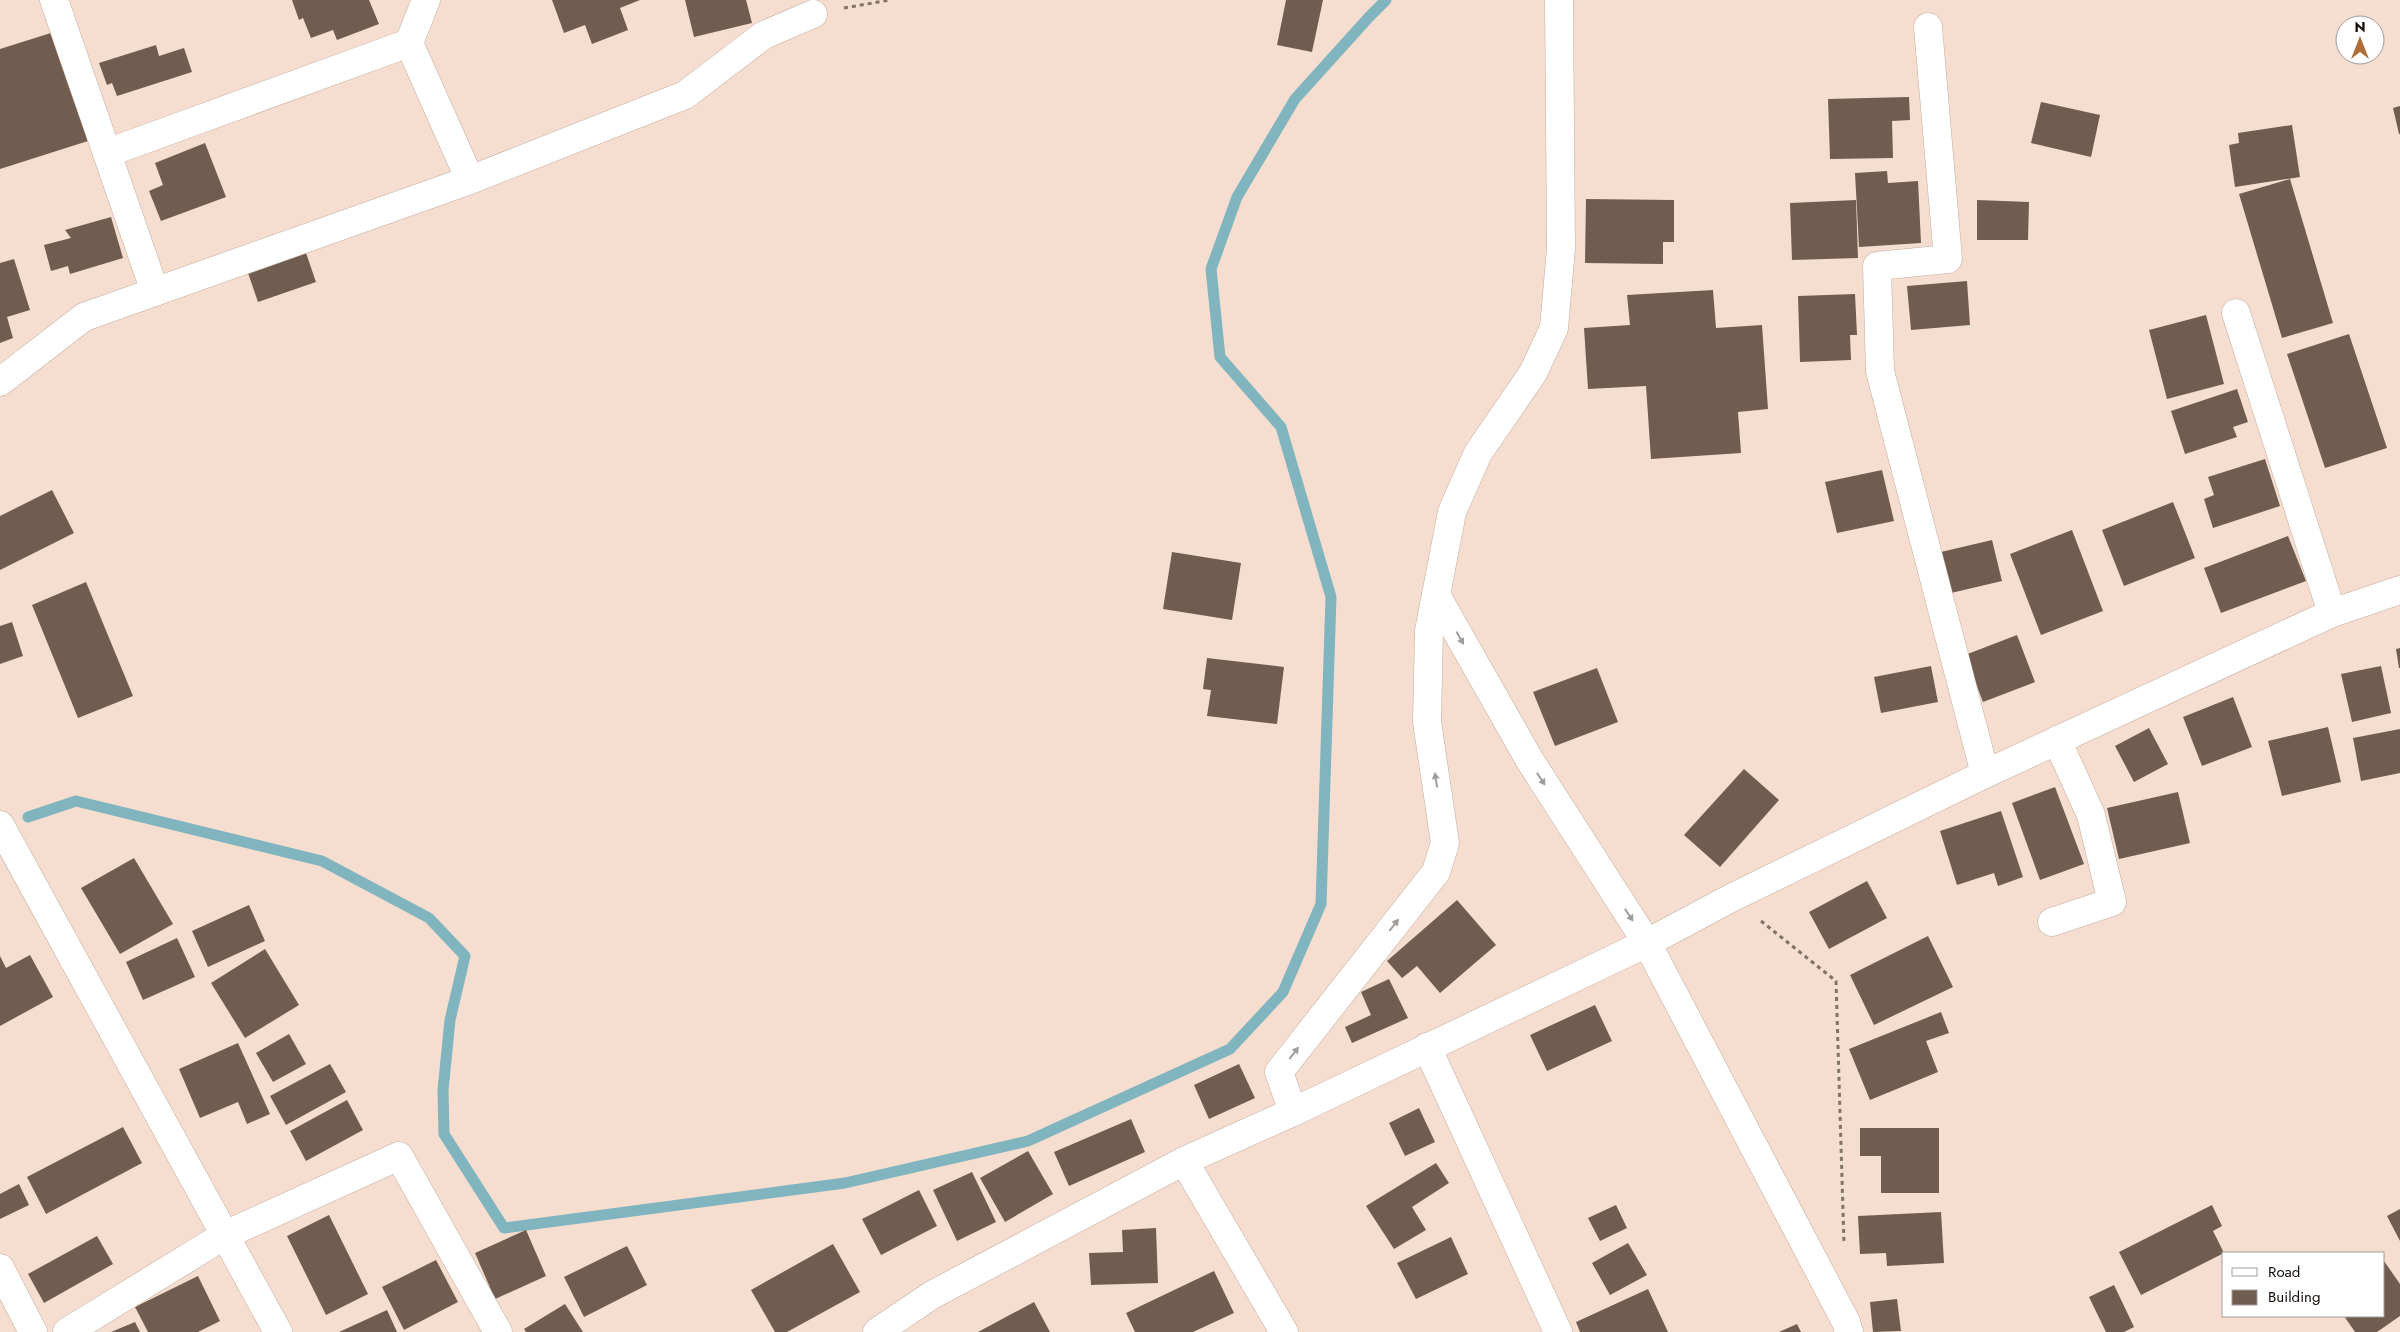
<svg xmlns="http://www.w3.org/2000/svg" width="2400" height="1332" font-family="Jost,sans-serif">
<style>
.lines{fill:none;stroke-linecap:round;stroke-linejoin:round}
.stream{stroke:#80b4bf;stroke-width:11}
.building{fill:#705d4f}
.minor-casing{stroke:#c2ac9e;stroke-width:29}
.tertiary-casing{stroke:#c2ac9e;stroke-width:29}
.path{stroke:#827369;stroke-width:3;stroke-dasharray:4 4;stroke-linecap:butt}
.minor{stroke:#fff;stroke-width:28}
.tertiary{stroke:#fff;stroke-width:28}
.oneway{fill:#a09d9b}
</style>
<rect width="100%" height="100%" fill="#f5decf"/>
<g class="lines">
<polyline class="stream" points="28,817 76,801 322,861 429,918 465,956 450,1020 443,1090 444,1134 504,1228 845,1183 1028,1141 1230,1049 1283,992 1321,904 1331,597 1281,427 1220,357 1211,269 1237,197 1295,99 1369,17 1386,0"/>
</g>
<g class="building">
<polygon points="292,0 369,0 379,24 337,40 333,30 311,38 303,18 299,20"/>
<polygon points="552,0 640,0 620,8 628,30 592,44 585,25 564,33"/>
<polygon points="685,0 746,0 752,23 694,37"/>
<polygon points="1286,0 1323,0 1312,52 1277,45"/>
<polygon points="54,32 88,141 0,169 0,49"/>
<polygon points="156,45 159,56 184,48 192,72 117,96 112,83 107,85 99,63"/>
<polygon points="1909,97 1910,120 1892,121 1893,158 1830,159 1828,99"/>
<polygon points="2041,102 2100,115 2091,157 2031,143"/>
<polygon points="2400,106 2400,134 2399,134 2393,108"/>
<polygon points="2292,125 2300,177 2235,187 2229,145 2239,143 2238,133"/>
<polygon points="205,143 226,197 161,221 149,191 163,185 155,163"/>
<polygon points="1887,171 1888,183 1918,181 1921,243 1859,247 1855,173"/>
<polygon points="2290,179 2333,323 2282,338 2239,194"/>
<polygon points="1586,199 1674,200 1674,242 1663,242 1663,264 1585,263"/>
<polygon points="1856,200 1858,258 1792,260 1790,203"/>
<polygon points="1977,200 2029,202 2028,240 1977,240"/>
<polygon points="111,217 123,258 70,274 68,266 51,271 44,245 71,238 65,230"/>
<polygon points="306,253 316,282 258,302 248,273"/>
<polygon points="14,259 30,310 7,317 13,338 0,343 0,263"/>
<polygon points="1967,281 1970,325 1911,330 1907,286"/>
<polygon points="1713,290 1716,328 1762,325 1768,409 1738,412 1741,453 1651,459 1646,386 1588,389 1584,328 1630,325 1627,295"/>
<polygon points="1855,294 1857,335 1850,335 1851,360 1800,362 1798,296"/>
<polygon points="2206,315 2224,384 2167,399 2149,330"/>
<polygon points="2349,334 2387,448 2325,468 2287,354"/>
<polygon points="2237,389 2248,422 2233,427 2237,437 2185,454 2171,411"/>
<polygon points="2265,459 2280,506 2213,528 2204,499 2214,495 2208,477"/>
<polygon points="1882,470 1894,521 1837,533 1825,482"/>
<polygon points="52,490 74,533 0,570 0,516"/>
<polygon points="2173,502 2195,558 2124,586 2102,530"/>
<polygon points="2072,530 2103,611 2041,635 2010,554"/>
<polygon points="2288,536 2306,581 2221,613 2204,568"/>
<polygon points="1992,540 2002,581 1951,593 1941,552"/>
<polygon points="1172,552 1241,563 1232,620 1163,609"/>
<polygon points="86,582 133,696 78,718 32,605"/>
<polygon points="12,622 23,656 0,664 0,626"/>
<polygon points="2017,635 2035,682 1983,702 1965,655"/>
<polygon points="2400,648 2400,668 2399,668 2396,649"/>
<polygon points="1207,658 1284,667 1277,724 1207,716 1211,690 1203,689"/>
<polygon points="1931,666 1938,702 1881,713 1874,677"/>
<polygon points="2381,666 2391,713 2352,722 2341,674"/>
<polygon points="1597,668 1618,722 1555,746 1533,692"/>
<polygon points="2233,697 2252,747 2202,766 2183,717"/>
<polygon points="2328,727 2341,782 2282,796 2268,741"/>
<polygon points="2149,728 2168,764 2134,782 2115,746"/>
<polygon points="2400,729 2400,773 2361,781 2353,738"/>
<polygon points="1744,769 1779,800 1720,867 1684,835"/>
<polygon points="2055,787 2084,864 2040,880 2012,803"/>
<polygon points="2178,792 2190,843 2119,859 2107,808"/>
<polygon points="2001,811 2023,877 1998,886 1994,873 1957,885 1940,831"/>
<polygon points="134,858 173,924 120,954 81,888"/>
<polygon points="1867,881 1887,918 1829,949 1809,912"/>
<polygon points="1457,900 1496,945 1440,993 1417,966 1402,978 1387,961"/>
<polygon points="249,905 265,941 208,967 192,931"/>
<polygon points="1928,936 1953,987 1874,1025 1850,975"/>
<polygon points="177,938 195,977 143,1000 126,962"/>
<polygon points="265,949 299,1005 245,1038 211,983"/>
<polygon points="30,955 53,997 0,1026 0,956 6,968"/>
<polygon points="1389,979 1408,1018 1352,1043 1345,1027 1371,1015 1361,992"/>
<polygon points="1595,1005 1612,1041 1547,1071 1530,1035"/>
<polygon points="1941,1012 1949,1033 1926,1041 1938,1072 1870,1100 1849,1049"/>
<polygon points="289,1034 306,1064 273,1082 256,1053"/>
<polygon points="238,1043 270,1114 247,1124 238,1102 200,1118 179,1069"/>
<polygon points="330,1064 346,1092 286,1125 270,1096"/>
<polygon points="1239,1064 1255,1098 1209,1119 1194,1085"/>
<polygon points="347,1100 363,1130 306,1161 290,1131"/>
<polygon points="1419,1108 1435,1142 1405,1156 1389,1123"/>
<polygon points="1131,1119 1145,1152 1069,1186 1054,1152"/>
<polygon points="123,1127 142,1163 46,1214 27,1177"/>
<polygon points="1860,1128 1939,1128 1939,1193 1881,1193 1881,1156 1860,1156"/>
<polygon points="1028,1151 1053,1194 1005,1222 980,1178"/>
<polygon points="1436,1163 1449,1183 1412,1207 1426,1230 1394,1249 1366,1206"/>
<polygon points="972,1172 996,1222 957,1241 933,1190"/>
<polygon points="19,1184 29,1205 0,1219 0,1194"/>
<polygon points="919,1190 937,1226 881,1255 862,1219"/>
<polygon points="1616,1205 1627,1228 1600,1241 1588,1218"/>
<polygon points="2212,1205 2222,1226 2213,1231 2224,1253 2141,1295 2119,1252"/>
<polygon points="2400,1209 2400,1241 2387,1216"/>
<polygon points="1941,1212 1944,1263 1887,1266 1886,1253 1860,1254 1858,1216"/>
<polygon points="329,1215 368,1294 326,1315 287,1236"/>
<polygon points="1156,1228 1158,1283 1091,1285 1089,1253 1123,1252 1122,1230"/>
<polygon points="526,1230 546,1276 495,1299 475,1253"/>
<polygon points="97,1236 113,1264 44,1303 28,1274"/>
<polygon points="1451,1237 1468,1274 1416,1299 1397,1263"/>
<polygon points="1628,1243 1647,1275 1610,1295 1592,1263"/>
<polygon points="833,1244 860,1292 787,1332 775,1332 751,1290"/>
<polygon points="627,1246 647,1285 584,1317 564,1277"/>
<polygon points="436,1260 458,1302 404,1330 382,1287"/>
<polygon points="2384,1261 2400,1284 2400,1316 2377,1332 2355,1332 2344,1316 2384,1316"/>
<polygon points="1214,1271 1234,1313 1193,1332 1135,1332 1126,1313"/>
<polygon points="198,1276 220,1321 198,1332 148,1332 135,1307"/>
<polygon points="2114,1285 2134,1327 2124,1332 2106,1332 2089,1297"/>
<polygon points="1648,1289 1668,1332 1580,1332 1576,1322"/>
<polygon points="1897,1299 1901,1331 1873,1332 1870,1302"/>
<polygon points="1034,1302 1050,1332 978,1332"/>
<polygon points="565,1304 583,1332 526,1332 524,1329"/>
<polygon points="387,1310 397,1332 339,1332"/>
<polygon points="135,1322 140,1332 111,1332"/>
<polygon points="1797,1324 1801,1332 1779,1332"/>
</g>
<g class="lines">
<defs>
<g id="minor">
<polyline points="54,0 155,292"/>
<polyline points="1928,27 1948,259 1877,266 1880,371 1985,774"/>
<polyline points="409,43 426,0"/>
<polyline points="107,153 409,43 470,180"/>
<polyline points="2236,313 2332,613"/>
<polyline points="0,382 84,317 470,180 685,95 764,35 813,14"/>
<polyline points="1436,595 1529,759 1647,943 1846,1322 1849,1332"/>
<polyline points="2052,922 2112,902 2091,815 2057,740"/>
<polyline points="1427,1047 1558,1332"/>
<polyline points="1293,1112 1279,1072 1436,872 1445,843 1427,722 1429,631 1452,512 1478,453 1533,373 1554,328 1561,248 1559,0"/>
<polyline points="1184,1161 1284,1332"/>
<polyline points="0,1268 33,1332"/>
<polyline points="67,1332 225,1235 399,1156 498,1332"/>
<polyline points="877,1332 932,1295 1184,1161 1293,1112 1647,943 1731,898 1985,774 2332,613 2400,590"/>
</g>
<polyline id="tertiary" points="0,825 278,1332"/>
</defs>
<use href="#minor" class="minor-casing"/>
<use href="#tertiary" class="tertiary-casing"/>
<g class="path">
<polyline points="844,8 890,0"/>
<polyline points="1761,921 1836,981 1844,1244"/>
</g>
<use href="#minor" class="minor"/>
<use href="#tertiary" class="tertiary"/>
</g>
<defs><path id="oneway-solid" d="M-6-.8H1V-3.2L6.5 0L1 3.2V.8H-6Z" transform="scale(1.25)"/></defs>
<g class="oneway">
<use href="#oneway-solid" transform="translate(1460 638) rotate(61)"/>
<use href="#oneway-solid" transform="translate(1541 779) rotate(57)"/>
<use href="#oneway-solid" transform="translate(1436 780) rotate(-99)"/>
<use href="#oneway-solid" transform="translate(1629 915) rotate(57)"/>
<use href="#oneway-solid" transform="translate(1394 925) rotate(-52)"/>
<use href="#oneway-solid" transform="translate(1294 1053) rotate(-52)"/>
</g>
<rect x="2222" y="1252" width="162" height="65" fill="#ffffff" stroke="#a09d9b"/>
<rect x="2232" y="1268" width="25" height="8" fill="#ffffff" stroke="#a09d9b"/>
<text x="2268" y="1277" font-size="15" fill="#110a06">Road</text>
<rect x="2232" y="1290" width="25" height="15" fill="#705d4f" stroke="#a09d9b"/>
<text x="2268" y="1302" font-size="15" fill="#110a06">Building</text>
<g transform="translate(2360 40)"><circle r="24" fill="#ffffff" stroke="#a09d9b"/>
<path d="M0-4L9 19L0 12L-9 19Z" fill="#af6e38"/>
<text y="-8" font-size="14" font-weight="bold" text-anchor="middle" fill="#110a06">N</text>
</g>
</svg>
